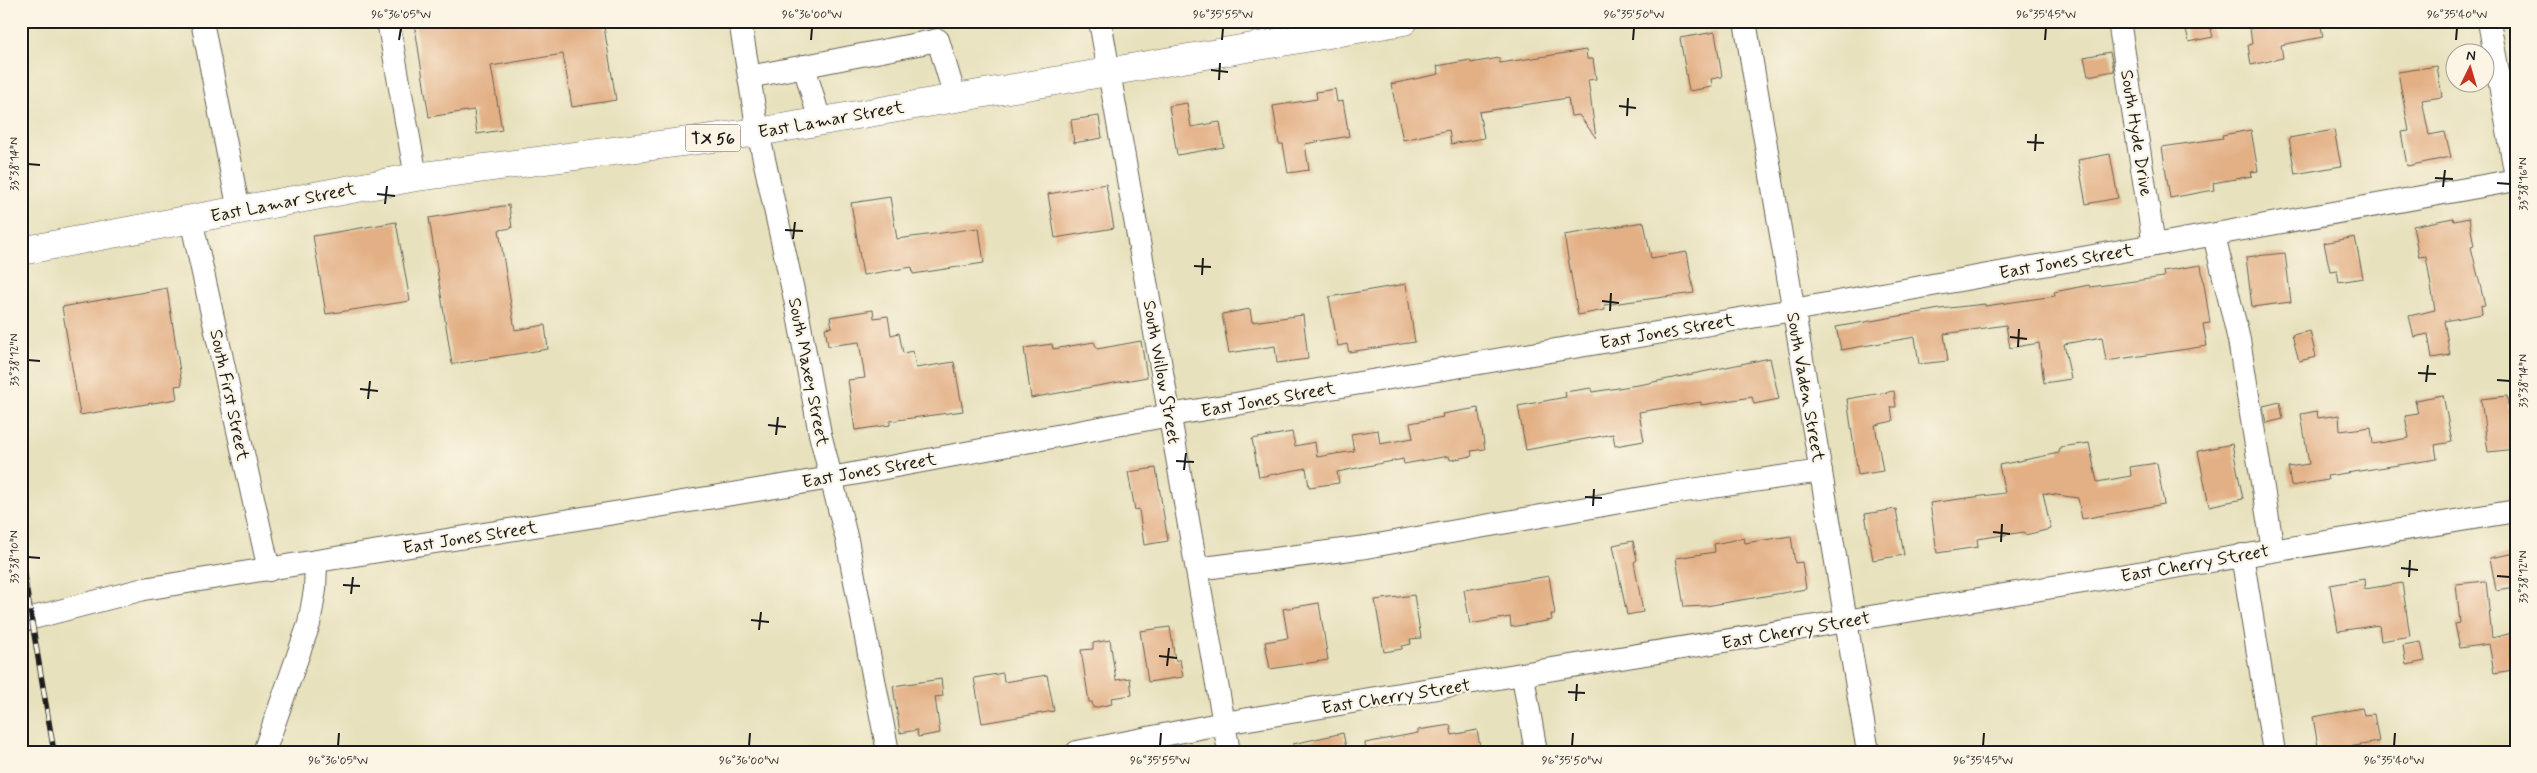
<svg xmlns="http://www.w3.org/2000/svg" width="2537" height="773" font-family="Mynerve,sans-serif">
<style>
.building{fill:#e3b086}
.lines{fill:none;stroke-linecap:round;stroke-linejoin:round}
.minor-casing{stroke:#636154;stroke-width:24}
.major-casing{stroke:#636154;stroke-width:29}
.minor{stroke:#fff;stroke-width:22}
.major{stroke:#fff;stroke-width:28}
.rail-casing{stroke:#1c1c1c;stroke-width:5.5}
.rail{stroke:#fcf5e5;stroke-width:4;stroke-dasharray:11;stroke-linecap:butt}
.ticks{fill:none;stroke:#1c1c1c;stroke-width:2}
.labels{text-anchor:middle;stroke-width:4.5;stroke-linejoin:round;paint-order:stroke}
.shield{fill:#fcf5e5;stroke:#5f5d58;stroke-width:1}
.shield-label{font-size:16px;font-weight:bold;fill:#1c1c1c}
.street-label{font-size:18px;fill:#1c1c1c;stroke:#fcf5e5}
.neatline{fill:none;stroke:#1c1c1c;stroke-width:2}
.ticks-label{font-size:12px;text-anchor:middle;fill:#1c1c1c}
</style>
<rect width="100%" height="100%" fill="#fcf5e5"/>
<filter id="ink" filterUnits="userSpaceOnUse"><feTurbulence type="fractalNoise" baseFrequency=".02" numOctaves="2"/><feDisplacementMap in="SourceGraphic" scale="10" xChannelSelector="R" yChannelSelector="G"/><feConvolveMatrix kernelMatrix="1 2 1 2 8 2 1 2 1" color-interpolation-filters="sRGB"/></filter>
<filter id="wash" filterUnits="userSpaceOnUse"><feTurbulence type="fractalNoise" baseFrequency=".0096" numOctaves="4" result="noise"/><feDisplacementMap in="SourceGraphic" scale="20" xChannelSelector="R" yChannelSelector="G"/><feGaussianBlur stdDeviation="1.12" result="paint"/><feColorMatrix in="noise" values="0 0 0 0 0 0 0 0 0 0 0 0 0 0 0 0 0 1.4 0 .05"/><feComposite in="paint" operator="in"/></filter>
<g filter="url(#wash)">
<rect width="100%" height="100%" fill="#e7e1bd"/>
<g id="blocks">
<g class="building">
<polygon points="414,21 603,21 616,100 572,107 563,54 491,66 502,130 477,134 474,110 429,117"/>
<polygon points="2184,21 2209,21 2213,37 2189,42"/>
<polygon points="2249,21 2320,21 2323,37 2281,45 2283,58 2251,65 2248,45 2252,44"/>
<polygon points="1715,32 1722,77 1711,79 1712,87 1689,91 1680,38"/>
<polygon points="1586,50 1587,59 1593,59 1596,79 1588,80 1596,138 1579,115 1571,116 1568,98 1479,112 1484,138 1451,144 1449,130 1403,140 1391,84 1439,74 1437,66 1470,60 1471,63 1499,58 1500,63"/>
<polygon points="2110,52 2114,71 2088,76 2084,57"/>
<polygon points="2437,66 2442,97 2422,100 2429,135 2445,132 2451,157 2407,166 2401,132 2409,131 2398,72"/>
<polygon points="1335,89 1337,102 1343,101 1349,136 1305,144 1309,170 1288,173 1283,144 1279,144 1273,106 1317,99 1316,92"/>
<polygon points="1187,103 1191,127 1220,122 1224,147 1177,155 1169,106"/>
<polygon points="1099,116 1102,138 1074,143 1071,120"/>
<polygon points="2251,130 2258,171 2251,172 2252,176 2213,183 2214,190 2170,198 2162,147 2223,138 2222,135"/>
<polygon points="2334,130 2341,166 2295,174 2289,138"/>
<polygon points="2110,154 2118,198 2086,204 2078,160"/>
<polygon points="1106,184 1114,228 1055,238 1048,194"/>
<polygon points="890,197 897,239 979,228 984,263 913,274 912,267 863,275 851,203"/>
<polygon points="509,205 512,228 499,230 515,330 545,325 548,349 452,364 429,218"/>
<polygon points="2453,218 2454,221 2469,218 2474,246 2471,247 2485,306 2481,305 2482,314 2444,321 2450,355 2432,358 2428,334 2414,337 2409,316 2435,310 2426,256 2419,257 2413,226"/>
<polygon points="396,222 410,301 326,314 313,236"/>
<polygon points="1644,222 1651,258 1687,252 1694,293 1604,305 1605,310 1578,315 1564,235"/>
<polygon points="2355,237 2363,278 2339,282 2337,270 2330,271 2324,243"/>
<polygon points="2285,253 2291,302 2252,307 2246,257"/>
<polygon points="2201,265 2210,323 2203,324 2207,346 2106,361 2102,337 2064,344 2071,379 2044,383 2039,343 2010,348 2006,325 1944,334 1948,361 1919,364 1915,337 1841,350 1836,327 1940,309 1985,304 1985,306 2055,296 2054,292 2089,285 2090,287 2164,277 2163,271"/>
<polygon points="1406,284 1415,342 1349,352 1347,344 1338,346 1329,297"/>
<polygon points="167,288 182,385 175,386 177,399 80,415 62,307"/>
<polygon points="1250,309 1252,322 1303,315 1308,359 1277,363 1275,346 1229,353 1222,314"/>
<polygon points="873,310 874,318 888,316 891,335 899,333 903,353 913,351 916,368 954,362 963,411 890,421 890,425 855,430 848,380 865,378 859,342 828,346 825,328 832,327 830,317"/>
<polygon points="2310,331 2316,357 2299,361 2292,335"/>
<polygon points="1141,341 1147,377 1031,398 1024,348 1052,344 1053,349 1094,342 1097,349"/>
<polygon points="1770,358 1779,399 1754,404 1752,397 1701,405 1701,402 1639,412 1644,441 1615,446 1613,434 1526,450 1518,406 1566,397 1565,392 1591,388 1592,392 1644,384"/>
<polygon points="1894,391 1896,407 1891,407 1893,421 1875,425 1883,471 1858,475 1847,399"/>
<polygon points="2443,395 2452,442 2435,445 2437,459 2327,476 2328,480 2291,486 2288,467 2309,464 2301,414 2317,411 2318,418 2339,415 2340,431 2371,427 2373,444 2409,438 2405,416 2418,414 2415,400"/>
<polygon points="2507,396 2508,407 2516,406 2516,449 2488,452 2481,399"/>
<polygon points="2280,402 2283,419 2266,423 2263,406"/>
<polygon points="1478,408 1485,449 1471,451 1472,456 1450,460 1449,456 1404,464 1403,459 1337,472 1339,483 1309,487 1306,468 1259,477 1252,439 1292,432 1295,446 1315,442 1317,457 1354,451 1351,434 1378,430 1380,444 1413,438 1410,423 1443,417 1442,414"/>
<polygon points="2089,443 2097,482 2131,476 2130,467 2157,463 2164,504 2082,519 2078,498 2043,493 2051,529 2025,535 2024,532 1977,539 1978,547 1937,553 1930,503 2005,493 1999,465 2059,453 2060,447"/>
<polygon points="2232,444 2243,499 2209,506 2198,451"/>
<polygon points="1156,468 1168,541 1144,545 1139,509 1135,510 1128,472"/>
<polygon points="1896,509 1904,555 1873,560 1865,514"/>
<polygon points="1791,536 1795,563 1802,562 1806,589 1706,606 1684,607 1676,558 1715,552 1714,544 1744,538 1745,543"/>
<polygon points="1633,541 1637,560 1634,562 1643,612 1627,615 1613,545"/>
<polygon points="2516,553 2516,587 2496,590 2490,558"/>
<polygon points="1549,576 1555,614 1551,614 1552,620 1511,627 1510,617 1470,624 1464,590"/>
<polygon points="2364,579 2365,589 2402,583 2410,636 2381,641 2379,625 2338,631 2330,585"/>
<polygon points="2486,581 2492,638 2516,632 2516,652 2510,653 2513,670 2494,673 2489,644 2460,648 2455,624 2460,623 2456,584"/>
<polygon points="1414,595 1421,638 1410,639 1411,644 1402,646 1402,649 1384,652 1375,600"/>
<polygon points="1319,603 1328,660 1270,669 1265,642 1288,638 1283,609"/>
<polygon points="1170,627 1175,660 1180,660 1183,677 1148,682 1140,631"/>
<polygon points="1110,640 1116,680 1130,678 1132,695 1111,698 1112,704 1093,708 1092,702 1089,702 1081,650 1093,649 1093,643"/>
<polygon points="2421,642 2425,661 2406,665 2403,645"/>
<polygon points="1003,673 1004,682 1047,675 1054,711 982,723 974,678"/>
<polygon points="941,679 943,696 935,697 940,733 918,737 917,730 900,733 893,686"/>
<polygon points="2362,708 2364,715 2374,714 2379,742 2319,752 2313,717"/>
<polygon points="1450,725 1452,735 1477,730 1481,752 1366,752 1365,743 1418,733 1418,730"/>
<polygon points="1343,733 1347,752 1293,752 1293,744"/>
</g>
</g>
</g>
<g filter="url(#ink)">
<use href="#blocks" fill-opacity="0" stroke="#636154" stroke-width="1"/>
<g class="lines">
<defs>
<g id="minor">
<polyline points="202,21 239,211"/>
<polyline points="388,21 416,177"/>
<polyline points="740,21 758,132 796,304 820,434 847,540 888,752"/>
<polyline points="1100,21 1229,752"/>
<polyline points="1745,21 1868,752"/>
<polyline points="2119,21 2154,245"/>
<polyline points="2489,21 2516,177"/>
<polyline points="804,66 820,121"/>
<polyline points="749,77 938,40 955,97"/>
<polyline points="191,219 269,570"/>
<polyline points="2214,235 2239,340 2273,550"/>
<polyline points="2242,555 2274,752"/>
<polyline points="1197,569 1366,547 1671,493 1821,471"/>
<polyline points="21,621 144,589 831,478 1170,415 1793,310 2516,180"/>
<polyline points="1523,676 1536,752"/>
<polyline points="264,752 309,624 315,590 316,562"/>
<polyline points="1077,752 1224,723 2516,511"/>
</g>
<polyline id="major" points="21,251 416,177 758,132 1404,21"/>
</defs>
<use href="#minor" class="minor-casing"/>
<use href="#major" class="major-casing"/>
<use href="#minor" class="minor"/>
<use href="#major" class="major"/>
<defs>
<polyline id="rail" points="21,557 54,752"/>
</defs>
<use href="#rail" class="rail-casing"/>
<use href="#rail" class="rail"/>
</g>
</g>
<path class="ticks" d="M399,40L401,28M811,40L812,28M1222,40L1223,28M1633,40L1634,28M2045,40L2046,28M2456,40L2457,28M1211,70L1228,72M1219,80L1220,63M1619,106L1636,108M1627,116L1628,98M2027,142L2044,143M2035,151L2036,134M28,164L40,165M2435,178L2453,179M2497,183L2510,184M2443,187L2445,170M377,194L395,196M385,204L387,186M785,230L803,231M793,239L795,222M1194,266L1211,267M1202,275L1203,258M1602,301L1619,303M1610,311L1611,293M2010,337L2027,339M2018,347L2019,329M28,360L40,361M2418,373L2436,374M2497,380L2510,381M2426,382L2428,365M360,389L378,391M368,399L370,381M768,425L786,427M776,435L778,417M1176,461L1194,462M1184,470L1186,453M1585,497L1602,498M1593,506L1594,489M1993,532L2010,534M2001,542L2002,524M28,557L40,558M2401,568L2418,570M2497,576L2510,577M2409,577L2410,560M343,585L360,586M351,594L353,577M751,620L769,622M759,630L761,612M1159,656L1177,658M1167,666L1169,648M1568,692L1585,693M1576,701L1577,684M338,746L339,733M749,746L750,733M1160,746L1161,733M1572,746L1573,733M1983,746L1984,733M2394,746L2395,733"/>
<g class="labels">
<rect class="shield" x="685.5" y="124.5" width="55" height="27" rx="4"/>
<g class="shield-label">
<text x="713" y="144">TX 56</text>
</g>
<g class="street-label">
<text transform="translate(831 119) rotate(-10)" y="6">East Lamar Street</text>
<text transform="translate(2137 133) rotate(81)" y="6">South Hyde Drive</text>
<text transform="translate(283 202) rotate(-11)" y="6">East Lamar Street</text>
<text transform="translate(2066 261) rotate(-10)" y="6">East Jones Street</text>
<text transform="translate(1667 331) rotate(-10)" y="6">East Jones Street</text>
<text transform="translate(809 372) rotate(79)" y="6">South Maxey Street</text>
<text transform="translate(1162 372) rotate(80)" y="6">South Willow Street</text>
<text transform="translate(1806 387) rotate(80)" y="6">South Vaden Street</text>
<text transform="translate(230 395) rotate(78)" y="6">South First Street</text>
<text transform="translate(1268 399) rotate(-10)" y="6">East Jones Street</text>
<text transform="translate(869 470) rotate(-10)" y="6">East Jones Street</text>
<text transform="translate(470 537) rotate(-9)" y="6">East Jones Street</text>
<text transform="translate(2195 563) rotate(-10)" y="6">East Cherry Street</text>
<text transform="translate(1796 630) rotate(-10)" y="6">East Cherry Street</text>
<text transform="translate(1396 696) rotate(-9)" y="6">East Cherry Street</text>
</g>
</g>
<rect width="2537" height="773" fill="none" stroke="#fcf5e5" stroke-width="55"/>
<g transform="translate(2470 68) rotate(5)"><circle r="24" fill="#fcf5e5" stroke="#a29e95"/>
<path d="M0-4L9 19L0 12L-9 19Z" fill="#c8321e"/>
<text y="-8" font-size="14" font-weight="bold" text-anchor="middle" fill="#1c1c1c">N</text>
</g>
<rect x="28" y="28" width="2482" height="718" class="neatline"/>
<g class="ticks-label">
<text x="401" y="18">96°36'05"W</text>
<text x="812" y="18">96°36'00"W</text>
<text x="1223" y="18">96°35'55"W</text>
<text x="1634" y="18">96°35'50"W</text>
<text x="2046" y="18">96°35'45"W</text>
<text x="2457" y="18">96°35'40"W</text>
<text transform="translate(14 164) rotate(-90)" y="4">33°38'14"N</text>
<text transform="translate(2523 184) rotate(-90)" y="4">33°38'16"N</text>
<text transform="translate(14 360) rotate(-90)" y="4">33°38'12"N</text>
<text transform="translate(2523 381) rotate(-90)" y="4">33°38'14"N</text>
<text transform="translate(14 557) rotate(-90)" y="4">33°38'10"N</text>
<text transform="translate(2523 577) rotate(-90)" y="4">33°38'12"N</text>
<text x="338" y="764">96°36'05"W</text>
<text x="749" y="764">96°36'00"W</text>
<text x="1160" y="764">96°35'55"W</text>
<text x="1572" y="764">96°35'50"W</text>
<text x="1983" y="764">96°35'45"W</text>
<text x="2394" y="764">96°35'40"W</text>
</g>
</svg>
